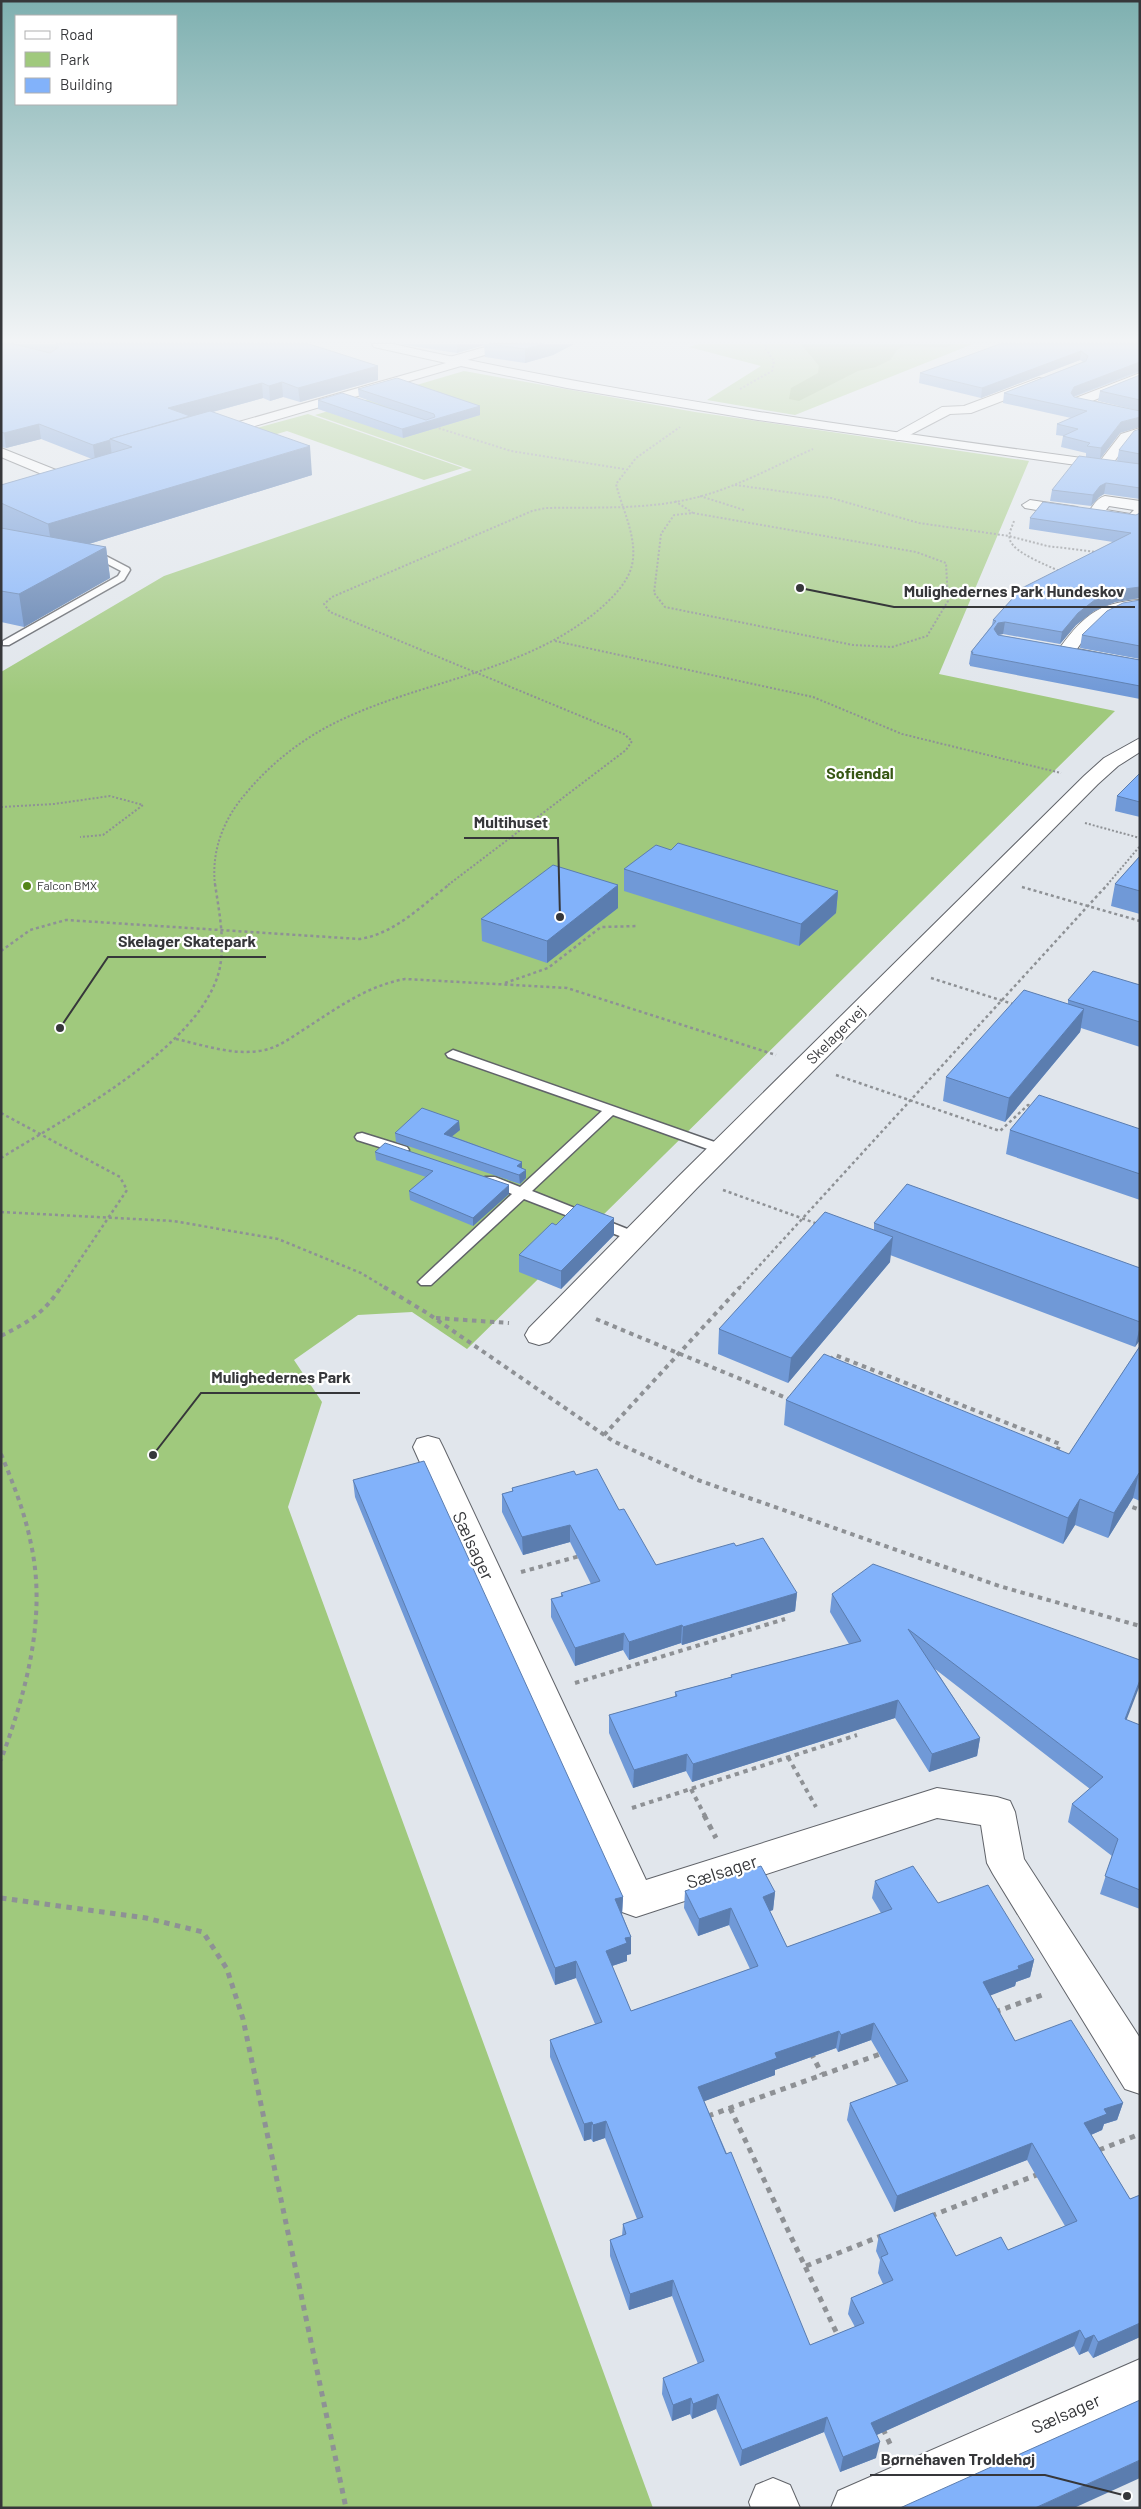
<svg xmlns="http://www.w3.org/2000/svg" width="1141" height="2509" font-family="Barlow,sans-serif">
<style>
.green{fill:#a0c97d}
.water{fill:#80aa5b}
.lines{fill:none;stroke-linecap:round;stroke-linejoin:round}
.service-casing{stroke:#606369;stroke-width:3}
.minor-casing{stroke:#606369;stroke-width:2}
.tertiary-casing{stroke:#606369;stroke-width:2}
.path-far3{stroke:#8e9195;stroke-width:2;stroke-dasharray:2 2;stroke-linecap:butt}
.path-far2{stroke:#8e9195;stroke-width:2.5;stroke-dasharray:3 3;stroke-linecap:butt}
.path-far1{stroke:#8e9195;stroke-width:4;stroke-dasharray:4.5 4.5;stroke-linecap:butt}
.path{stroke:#8e9195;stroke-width:5;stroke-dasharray:5.5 5.5;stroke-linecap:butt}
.service{fill:#fff;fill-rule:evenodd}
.minor{fill:#fff;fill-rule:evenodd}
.tertiary{fill:#fff;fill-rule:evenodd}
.wall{fill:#7099d7;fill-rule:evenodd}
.shaded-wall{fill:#5b7daf}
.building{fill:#82b2fa;stroke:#5b7daf;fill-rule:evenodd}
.poi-dot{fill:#548518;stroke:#fff;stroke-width:2}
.labels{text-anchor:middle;stroke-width:4.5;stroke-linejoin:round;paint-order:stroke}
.far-poi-label{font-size:12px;fill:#36373a;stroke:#fff;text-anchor:start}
.street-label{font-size:15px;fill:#36373a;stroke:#fff}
.far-district-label{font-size:16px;font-weight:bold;fill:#375714;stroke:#fff}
.near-street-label{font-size:18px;fill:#36373a;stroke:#fff}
.leader{fill:none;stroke:#36373a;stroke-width:2}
.callout-dot{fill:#36373a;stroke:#fff;stroke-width:2}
.callout-label{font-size:16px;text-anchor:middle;font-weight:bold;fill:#36373a;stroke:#fff;stroke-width:4.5;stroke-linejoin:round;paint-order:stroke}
</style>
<rect width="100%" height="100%" fill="#e1e6ec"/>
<g class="green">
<polygon points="699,344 973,344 795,415 707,400 761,366 689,347"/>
<polygon points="464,371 695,412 1029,461 939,674 1115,711 467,1349 412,1312 358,1315 294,1360 322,1402 288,1507 653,2508 1,2508 1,672 164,576 472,470 315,415"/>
<polygon points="308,414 463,468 424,480 287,431 239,445 97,472"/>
</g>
<polygon class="water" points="801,344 957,344 945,347 905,346 898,349 890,360 876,367 858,371 799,401 789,399 791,388 818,373 819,366"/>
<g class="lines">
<defs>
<g id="service">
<polygon points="100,556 106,556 129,568 130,570 124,580 9,645 3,645 3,641 118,576 121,571 100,560"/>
<polygon points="453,1050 726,1146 728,1149 721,1153 716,1152 613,1115 532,1191 640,1234 642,1237 640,1240 630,1240 524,1199 431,1285 421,1285 418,1282 421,1279 512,1194 485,1183 483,1180 485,1177 495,1177 520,1187 602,1111 448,1057 446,1054"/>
<polygon points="362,1133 407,1147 409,1150 402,1154 357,1140 355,1137 357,1134"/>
</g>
<g id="minor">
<polygon points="496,344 515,344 513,347 450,365 444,361 446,358"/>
<polygon points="1140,373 1140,382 1092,401 1140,413 1140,421 1073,405 1071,402 1073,399"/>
<polygon points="1039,378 1044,379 1046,382 1044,385 971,413 950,414 902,439 897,440 890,436 942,407 964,406"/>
<polygon points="1140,428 1140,437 1131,440 1109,468 1099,468 1097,465 1121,434"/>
<polygon points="1,448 66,474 68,477 61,481 56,480 1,457"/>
<path d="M1105,496L1140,501V522L1134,524L1091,516L1088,513C1093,506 1097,498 1105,496ZM1109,506L1134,510L1130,514L1106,510Z"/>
<polygon points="1030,500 1077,507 1085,512 1077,517 1025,508 1022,505"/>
<path d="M1140,600V610C1111,612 1093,625 1077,649L1140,661V671L1066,657L1060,656L1057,652C1081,618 1097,602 1140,600Z"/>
<polygon points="1140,738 1140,752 1118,766 1098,784 697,1188 549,1342 539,1345 529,1342 525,1335 529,1328 679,1176 1084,776 1104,758"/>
<polygon points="428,1436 439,1439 443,1447 646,1880 937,1788 997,1797 1010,1801 1015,1812 1024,1859 1140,2038 1140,2094 1125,2089 993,1874 987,1863 981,1825 937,1818 636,1917 622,1912 413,1447 417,1439"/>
<polygon points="1140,2359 1140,2406 911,2508 831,2508 838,2491"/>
<polygon points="773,2478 790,2485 800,2508 751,2508 749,2502 756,2485"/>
</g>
<path id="tertiary" d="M372,344H393C640,399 890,432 1140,466V474L758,420L567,388L461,366L217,437L212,438L205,434L207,431L446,363L374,347Z"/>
</defs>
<use href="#service" class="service-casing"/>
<use href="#minor" class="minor-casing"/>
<use href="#tertiary" class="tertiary-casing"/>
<g class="path-far3">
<polyline points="740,389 772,371 774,361 765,348 767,344"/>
<polyline points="435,427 511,451 624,469"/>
<polyline points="735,485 831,498 919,523 1009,536 1047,546 1097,552"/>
<polyline points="700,496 744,510"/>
<polyline points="675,501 693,513"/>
<polygon points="693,513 916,552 946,563 948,601 927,636 892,647 853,645 665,607 654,593 661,534 674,515"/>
<path d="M1014,521C1012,527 1008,534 1010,540C1014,553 1047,565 1059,571"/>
<polyline points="555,641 813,697 902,734 1061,773"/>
<polyline points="1,807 54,804 110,796 143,805 103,835 80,837"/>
<polyline points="1085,823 1140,838"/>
<path d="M215,885C211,850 224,818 247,792C273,761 306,736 343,719C428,679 529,671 602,607C614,596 628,582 632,565C638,538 622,509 616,484L636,458L680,427"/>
<path d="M448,885L626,750L632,741L624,734L330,612L324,604L332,597L532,511L546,508C595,507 646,510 694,498C736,488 774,466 813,449"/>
<polyline points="1107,885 1140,846"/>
</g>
<g class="path-far2">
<polyline points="1022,887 1140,921"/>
<path d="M1,951L30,930L66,920L359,939C395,934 422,905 450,884"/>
<polyline points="931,978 1016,1005"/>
<polyline points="505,983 548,968 601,927 637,926"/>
<path d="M176,1039C203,1045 231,1055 259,1051C276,1049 289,1039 303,1030C336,1009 366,986 405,979L567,988L776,1055"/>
<polyline points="836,1075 1000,1131 1028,1105 1032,1106"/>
<polyline points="1,1113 120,1177 127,1190 61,1288"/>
<path d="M1,1158C65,1118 204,1046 220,967C225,940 219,911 215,884"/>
<polyline points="723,1190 818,1224"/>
<polyline points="1,1212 173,1221 278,1239 361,1273 386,1288"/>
<polyline points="739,1288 1108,884"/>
</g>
<g class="path-far1">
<polyline points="384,1287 427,1313 613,1441 698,1480 999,1586 1140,1626"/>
<polyline points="436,1318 509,1323"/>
<polyline points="596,1319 791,1400"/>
<path d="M1,1336C30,1321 43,1314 61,1287"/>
<polyline points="830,1360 835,1355 1060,1444 1056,1453"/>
<polyline points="604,1435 740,1287"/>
<path d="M1,1454C13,1483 25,1513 31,1544C47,1617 26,1692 1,1760"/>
<polyline points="1124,1504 1140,1510"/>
<polyline points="521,1572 580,1556"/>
<polyline points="575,1683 785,1619"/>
<polyline points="788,1757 816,1807"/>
<polyline points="691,1789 705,1816"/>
<polyline points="632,1808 857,1735"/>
</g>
<g class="path">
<polyline points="704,1815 716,1838"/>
<polyline points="1,1898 146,1918 203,1932 227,1969 243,2019 346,2508"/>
<polyline points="995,2012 1045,1994"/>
<polyline points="811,2053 822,2074"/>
<polyline points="730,2108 839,2338"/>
<polyline points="708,2116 883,2053"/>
<polyline points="1099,2150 1140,2134"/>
<polyline points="931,2216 1039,2174"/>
<polyline points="806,2266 881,2236"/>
<polyline points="883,2429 892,2448"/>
</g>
<use href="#service" class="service"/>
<use href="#minor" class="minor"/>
<use href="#tertiary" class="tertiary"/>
</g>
<g class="wall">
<polygon points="1,344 309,344 378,366 378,380 300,402 283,397 270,401 263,398 213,412 312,475 89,544 106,547 110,578 24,627 1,622 1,485 92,459 41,439 6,448 1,447"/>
<polygon points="398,344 574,344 553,355 525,363 485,357 484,345 457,353"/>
<polygon points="1000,344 1140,344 1140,372 1074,397 1120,433 1100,459 1086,457 1086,453 1061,447 1063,436 1056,435 1057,424 1071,418 1003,403 1004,393 1083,362 1080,360 981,398 919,383 920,373"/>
<polygon points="1140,375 1140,411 1098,401 1100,391"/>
<polygon points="358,389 480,415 403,438 318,409 318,400 401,412 359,397"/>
<polygon points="1140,429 1140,499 1104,494 1099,497 1091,506 1050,501 1052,490 1117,461 1119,450"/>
<polygon points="1140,513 1140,598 1115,602 1094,611 1076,625 1060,644 1003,634 999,635 1140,660 1140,699 970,666 970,665 969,664 971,652 992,625 993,620 1113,542 1029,529 1030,518 1136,515"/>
<polygon points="1140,600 1140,659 1080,648 1082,635"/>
<polygon points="1140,773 1140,817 1115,811 1117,796"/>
<polygon points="671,850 838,891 836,913 799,946 624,891 624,869"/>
<polygon points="1140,856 1140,914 1111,906 1115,884"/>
<polygon points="618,908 547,963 482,941 481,919"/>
<polygon points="1140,985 1140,1047 1081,1028 1080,1032 1005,1122 943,1101 946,1077 1068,1004 1068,1000"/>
<polygon points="1140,1129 1140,1200 1006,1154 1010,1130"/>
<polygon points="460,1130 452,1136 522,1162 522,1168 526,1178 520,1184 396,1142 395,1133"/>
<polygon points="375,1152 509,1194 473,1226 410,1200 409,1191 426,1177 376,1160"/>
<polygon points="614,1218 614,1235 561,1289 519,1272 519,1255"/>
<polygon points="874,1223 1140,1268 1140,1340 1135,1347 890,1255 890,1262 788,1383 718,1354 719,1329 874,1230"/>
<polygon points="1140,1346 1140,1501 1133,1498 1108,1538 1075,1525 1063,1544 784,1425 786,1400 1069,1454"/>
<polygon points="576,1475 619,1510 656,1565 736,1546 797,1593 795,1611 682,1645 681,1643 629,1660 623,1650 575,1666 551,1617 551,1599 561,1597 561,1593 591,1584 570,1542 523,1555 502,1512 502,1494 512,1491 512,1488"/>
<path d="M353,1480L623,1897L622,1914L631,1937V1954L627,1955V1961L612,1966L631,2011L750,1969L729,1925L698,1936L684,1908L685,1891L775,1892L773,1910L770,1911L787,1947L881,1913L872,1898L875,1881L938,1903L1034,1960L1030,1977L1016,1982L1015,1986L990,1995L1015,2041L1123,2103L1117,2120L1104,2124L1102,2130L1091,2135L1130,2199L1140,2195V2337L1093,2358L1088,2351L1079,2355L1074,2346L876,2435V2458L840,2472L824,2432L740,2466L716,2409L692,2419L690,2414L672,2421L662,2394L663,2378L698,2364L672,2296L629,2310L610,2256V2240L622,2236L623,2224L637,2219L605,2138L593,2142L591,2139L584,2141L550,2057V2040L595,2024L576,1978L555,1985L355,1497ZM871,2040L897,2085L850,2103L847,2120L894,2212L1027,2160L1065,2226L1008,2250L956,2256L879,2235L876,2251L880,2260L878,2273L883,2284L851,2298L848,2314L855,2327L810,2345L704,2101L775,2075V2070L836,2048L838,2052Z"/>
<polygon points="832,1594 1126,1720 1140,1725 1140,1909 1100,1894 1112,1856 1068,1822 1072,1804 1090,1789 935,1669 980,1738 977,1756 929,1772 895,1718 692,1782 686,1771 633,1788 609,1733 609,1715 675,1697 675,1692 731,1677 731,1675 849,1644 830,1612"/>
</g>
<g class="shaded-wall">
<polygon points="457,344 484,344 484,345 457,353"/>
<polygon points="544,344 574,344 553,355 525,363 525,349"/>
<polygon points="1081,351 1080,360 981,398 982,388"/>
<polygon points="1140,362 1139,371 1072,397 1071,393 1074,387"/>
<polygon points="378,366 378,380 300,402 298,388"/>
<polygon points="282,382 283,397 270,401 269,386"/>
<polygon points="262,383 263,398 193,417 132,447 168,408"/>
<polygon points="480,406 480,415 403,438 402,429"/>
<polygon points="1140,417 1140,427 1120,433 1100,459 1101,448 1121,422"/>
<polygon points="39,424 41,439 6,448 4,433"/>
<polygon points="110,440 112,456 95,460 93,445"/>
<polygon points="310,446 312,475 53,555 48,524"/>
<polygon points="1106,483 1104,494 1099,497 1091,506 1093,495 1100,486"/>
<polygon points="106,547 110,578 24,627 19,594"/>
<polygon points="1140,587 1140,598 1115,602 1094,611 1076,625 1060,644 1062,632 1078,613 1096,599 1117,590"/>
<polygon points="1005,622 1003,634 997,635 994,629 998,623"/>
<polygon points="618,885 618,908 547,963 547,941"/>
<polygon points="838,891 836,913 799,946 801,924"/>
<polygon points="1084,1009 1080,1032 1005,1122 1009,1098"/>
<polygon points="459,1121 460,1130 445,1142 444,1134"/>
<polygon points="522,1162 522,1171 517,1166"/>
<polygon points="526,1170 526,1178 520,1184 519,1175"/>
<polygon points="509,1185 509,1194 473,1226 473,1218"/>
<polygon points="614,1218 614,1235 561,1289 561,1271"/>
<polygon points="893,1237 890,1262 788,1383 791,1358"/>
<polygon points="1140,1326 1140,1340 1135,1347"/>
<polygon points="1139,1473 1133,1498 1108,1538 1114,1513"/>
<polygon points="1080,1499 1075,1525 1063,1544 1068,1518"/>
<polygon points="570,1525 570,1542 523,1555 522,1537"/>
<polygon points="797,1593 795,1611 682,1645 683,1627"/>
<polygon points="682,1625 681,1643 629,1660 629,1642"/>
<polygon points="624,1633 623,1650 575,1666 575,1648"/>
<polygon points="1140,1680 1140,1685 1120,1737 1125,1719"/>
<polygon points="898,1700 895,1718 692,1782 693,1764"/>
<polygon points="980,1738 977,1756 929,1772 932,1754"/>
<polygon points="687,1754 686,1771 633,1788 634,1770"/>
<polygon points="775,1892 773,1910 761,1914 763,1897"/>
<polygon points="623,1897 622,1914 615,1917 615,1899"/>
<polygon points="731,1908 729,1925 698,1936 699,1919"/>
<polygon points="631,1937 631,1954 627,1955 627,1961 606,1968 606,1951 625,1938"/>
<polygon points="1034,1960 1030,1977 1016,1982 1015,1986 979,2000 983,1982 1018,1966"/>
<polygon points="576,1961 576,1978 555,1985 555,1968"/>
<polygon points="874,2023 871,2040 838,2052 841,2035"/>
<polygon points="839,2031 836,2048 775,2070 775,2075 697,2104 698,2087 775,2053"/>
<polygon points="1123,2103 1117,2120 1104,2124 1102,2130 1079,2140 1084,2123 1104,2109"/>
<polygon points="606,2121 605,2138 593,2142 593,2125"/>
<polygon points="592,2122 591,2139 584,2141 584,2124"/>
<polygon points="1032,2143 1027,2160 894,2212 897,2196"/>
<polygon points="673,2280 672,2296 629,2310 630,2294"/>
<polygon points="1140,2323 1140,2337 1093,2358 1098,2342"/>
<polygon points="1080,2330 1074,2346 868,2439 871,2423"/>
<polygon points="1094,2335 1088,2351 1079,2355 1085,2339"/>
<polygon points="718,2394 716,2409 692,2419 693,2404"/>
<polygon points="691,2398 690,2414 672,2421 673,2405"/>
<polygon points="827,2417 824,2432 740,2466 742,2450"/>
<polygon points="880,2442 876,2458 840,2472 843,2457"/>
<polygon points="1140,2460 1140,2478 1074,2508 1035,2508"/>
</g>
<g class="building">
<polygon points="1,344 14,344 50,353 59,347 56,344 309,344 378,366 298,388 282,382 269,386 262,383 168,408 190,416 110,439 110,440 93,445 39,424 4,433 1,432"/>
<polygon points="489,344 544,344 525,349"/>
<polygon points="1000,344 1140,344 1140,362 1074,387 1071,393 1074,397 1140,411 1140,417 1121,422 1101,448 1087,446 1090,443 1063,436 1078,429 1057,424 1087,411 1004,393 1086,361 1088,356 1081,351 982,388 920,373"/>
<polygon points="1140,375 1140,400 1100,391"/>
<polygon points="397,378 480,406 402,429 318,400 342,393 426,420 435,417 434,414 358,389"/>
<polygon points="210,411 310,446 48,524 1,503 1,485 132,447 110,439"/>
<polygon points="1140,429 1140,454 1119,450 1134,431"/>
<polygon points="1079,456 1140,464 1140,488 1106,483 1100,486 1093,495 1052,490"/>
<polygon points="1043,502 1136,515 1140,513 1140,587 1117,590 1096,599 1078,613 1062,632 1005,622 998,623 994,629 998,635 1140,660 1140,686 972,654 973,652 971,652 996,621 993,620 1022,588 1131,533 1030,518"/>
<polygon points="1,528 106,547 19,594 1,591"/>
<polygon points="1140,600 1140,646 1082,635 1107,611 1123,603"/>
<polygon points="1140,773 1140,802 1117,796"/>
<polygon points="678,843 838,891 801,924 624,869 656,845 671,850"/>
<polygon points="1140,856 1140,891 1115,884"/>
<polygon points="553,865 618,885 547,941 481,919"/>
<polygon points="1093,971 1140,985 1140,1022 1068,1000"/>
<polygon points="1024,990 1084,1009 1009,1098 946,1077"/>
<polygon points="1039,1095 1140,1129 1140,1174 1010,1130"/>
<polygon points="422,1108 459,1121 444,1134 522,1162 517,1166 526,1170 519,1175 395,1133"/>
<polygon points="385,1143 509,1185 473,1218 409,1191 433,1171 375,1152"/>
<polygon points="907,1184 1140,1268 1140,1322 874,1223"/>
<polygon points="577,1204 614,1218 561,1271 519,1255 552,1223 556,1225"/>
<polygon points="825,1212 893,1237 791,1358 719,1329"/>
<polygon points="1140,1346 1140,1473 1139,1473 1114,1513 1080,1499 1068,1518 786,1400 824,1354 1069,1454"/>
<path d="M424,1461L623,1897L615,1899L631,1937L625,1938L627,1943L606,1951L631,2011L758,1966L731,1908L699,1919L685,1891L761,1866L775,1892L763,1897L787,1947L892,1909L875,1881L913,1866L938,1903L988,1885L1034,1960L1018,1966L1019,1969L983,1982L1015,2041L1071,2020L1123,2103L1104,2109L1107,2114L1084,2123L1130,2199L1140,2195V2323L1098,2342L1094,2335L1085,2339L1080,2330L871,2423L880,2442L843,2457L827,2417L742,2450L718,2394L693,2404L691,2398L673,2405L663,2378L704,2361L673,2280L630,2294L610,2240L626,2234L623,2224L643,2217L606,2121L593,2125L592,2122L584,2124L550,2040L602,2022L576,1961L555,1968L353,1480ZM874,2023L908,2081L850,2103L897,2196L1032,2143L1077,2221L1008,2250L1001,2237L956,2256L933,2213L879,2235L888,2254L881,2257L893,2280L851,2298L864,2323L810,2345L731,2152L726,2154L698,2087L777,2058L775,2053L839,2031L841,2035Z"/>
<polygon points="597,1469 619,1510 624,1509 656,1565 734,1543 736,1546 763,1538 797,1593 683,1627 682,1625 629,1642 624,1633 575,1648 551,1599 563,1596 561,1593 600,1581 570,1525 522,1537 502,1494 513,1491 512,1488 574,1471 576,1475"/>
<polygon points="873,1564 1140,1660 1140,1680 1125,1719 1140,1725 1140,1890 1105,1876 1118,1839 1072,1804 1103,1777 908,1629 980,1738 932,1754 898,1700 693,1764 687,1754 634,1770 609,1715 677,1696 675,1692 732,1677 731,1675 861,1641 832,1594"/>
<polygon points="1140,2400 1140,2460 1035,2508 900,2508"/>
</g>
<linearGradient id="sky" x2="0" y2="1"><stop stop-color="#7eb0b0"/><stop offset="0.49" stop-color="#f2f4f6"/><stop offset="1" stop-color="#f2f4f6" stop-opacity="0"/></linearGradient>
<rect width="1141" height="695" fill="url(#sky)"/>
<circle class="poi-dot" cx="27" cy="886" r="5"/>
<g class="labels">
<g class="far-poi-label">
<text x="37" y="890">Falcon BMX</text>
</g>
<g class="street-label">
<text transform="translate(836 1035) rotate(-45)" y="5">Skelagervej</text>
</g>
<g class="far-district-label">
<text x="860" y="779">Sofiendal</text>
</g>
<g class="near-street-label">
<text transform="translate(473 1546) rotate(65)" y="6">Sælsager</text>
<text transform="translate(722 1872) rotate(-18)" y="6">Sælsager</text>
<text transform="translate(1066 2414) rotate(-24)" y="6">Sælsager</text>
</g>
</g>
<path class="leader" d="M800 588L894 607H1135M560 917L558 838H464M60 1028L108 957H266M153 1455L201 1393H360M1127 2496L1045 2475H870"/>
<g class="callout-dot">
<circle cx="800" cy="588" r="5"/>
<circle cx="560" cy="917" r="5"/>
<circle cx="60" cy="1028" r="5"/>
<circle cx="153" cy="1455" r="5"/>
<circle cx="1127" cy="2496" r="5"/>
</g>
<g class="callout-label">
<text x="1014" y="597">Mulighedernes Park Hundeskov</text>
<text x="511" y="828">Multihuset</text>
<text x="187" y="947">Skelager Skatepark</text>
<text x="281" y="1383">Mulighedernes Park</text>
<text x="958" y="2465">Børnehaven Troldehøj</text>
</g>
<rect width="1141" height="2509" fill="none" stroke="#36373a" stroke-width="5"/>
<rect x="15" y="15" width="162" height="90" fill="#ffffff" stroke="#afafb0"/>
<rect x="25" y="31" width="25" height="8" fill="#ffffff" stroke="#afafb0"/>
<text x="60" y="40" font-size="15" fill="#36373a">Road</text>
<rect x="25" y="52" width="25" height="15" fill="#a0c97d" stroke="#afafb0"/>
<text x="60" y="65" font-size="15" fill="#36373a">Park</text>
<rect x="25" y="78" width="25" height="15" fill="#82b2fa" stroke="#afafb0"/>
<text x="60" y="90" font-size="15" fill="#36373a">Building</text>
</svg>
